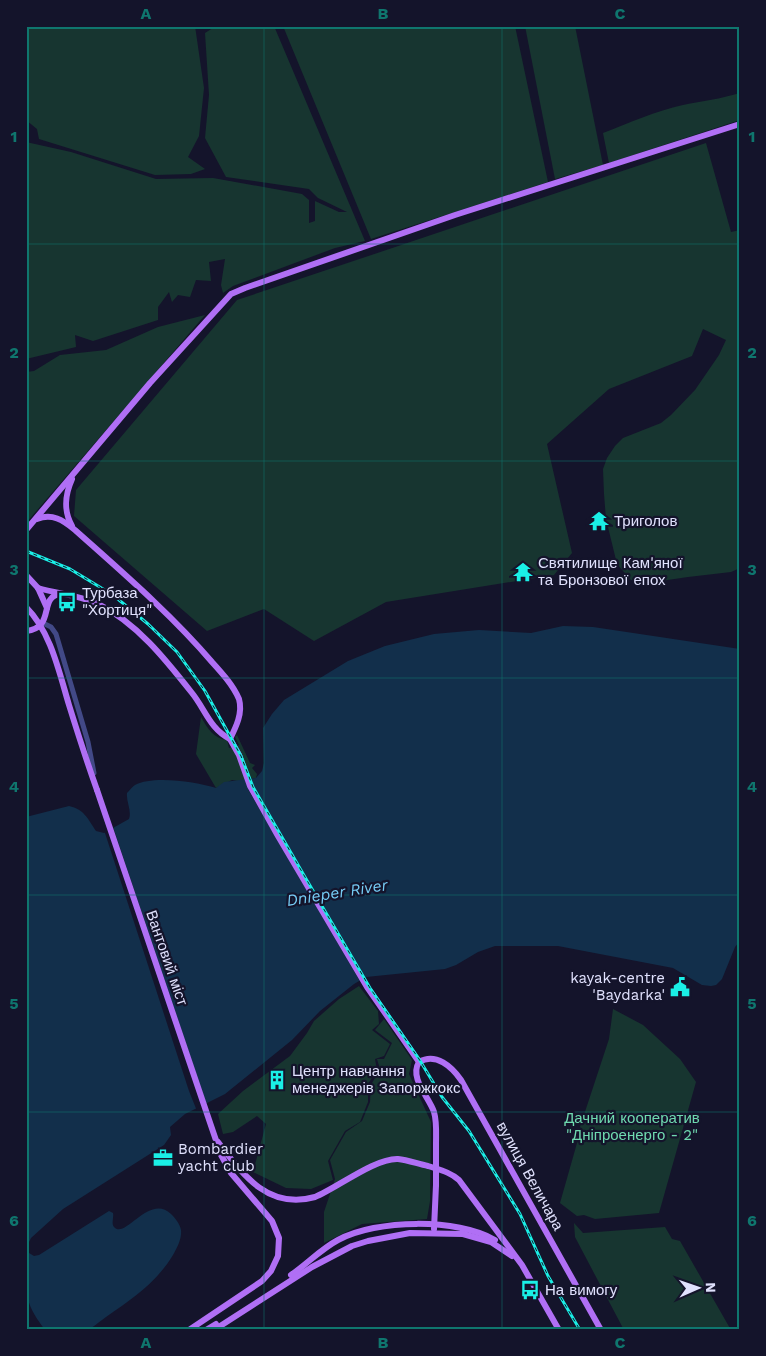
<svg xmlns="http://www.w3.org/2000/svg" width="766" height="1356" font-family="'Work Sans',sans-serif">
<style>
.green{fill:#173530}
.water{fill:#122f4b}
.pier{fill:#14142b}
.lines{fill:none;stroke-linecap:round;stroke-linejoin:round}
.minor{stroke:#424987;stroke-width:5}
.major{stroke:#b06ff5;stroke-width:6}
.rail-casing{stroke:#1aefe6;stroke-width:3}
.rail{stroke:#14142b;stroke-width:1;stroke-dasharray:4;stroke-linecap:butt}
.major-bridge{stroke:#b06ff5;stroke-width:6}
.grid{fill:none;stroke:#0f766e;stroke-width:1;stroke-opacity:0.55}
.labels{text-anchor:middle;stroke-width:4.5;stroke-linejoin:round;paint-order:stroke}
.poi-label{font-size:15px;fill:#e0e1fd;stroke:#14142b;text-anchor:start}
.street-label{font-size:15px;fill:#e0e1fd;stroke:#14142b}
.park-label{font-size:15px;fill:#6fdab0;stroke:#14142b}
.water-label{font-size:16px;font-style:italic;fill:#76ccf5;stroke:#14142b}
.neatline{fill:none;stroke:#0f766e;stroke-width:2}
.grid-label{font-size:16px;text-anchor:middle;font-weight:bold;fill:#0f766e}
</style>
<rect width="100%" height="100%" fill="#14142b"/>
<g class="green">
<polygon points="26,26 195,26 204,88 199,136 188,157 205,169 191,174 155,175 39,139 37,129 26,120"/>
<polygon points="216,26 274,26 365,241 335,248 233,286 223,293 221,285 225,259 209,262 211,281 196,280 190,297 178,295 172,302 169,292 158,307 158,320 93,341 75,335 76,347 26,359 26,142 71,152 156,179 213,178 302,194 309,200 309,223 315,221 315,201 339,212 347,212 318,198 309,189 226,177 205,138 209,95 205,33"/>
<polygon points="283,26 515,26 548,182 371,239"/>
<polygon points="525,26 575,26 603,165 555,179"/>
<path d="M740,93V120L609,163L603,133C629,123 656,111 683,105C703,101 720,99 740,93Z"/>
<polygon points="706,143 731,232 740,230 740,568 731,572 688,577 647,583 631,580 617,564 606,519 604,494 603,469 607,458 615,446 623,438 661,423 671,415 695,390 719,355 726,340 703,329 692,356 609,389 547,444 572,553 554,575 386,602 314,641 264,609 207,631 74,516 76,490 237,300"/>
<polygon points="205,315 26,523 26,372 34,371 60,355 106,350 158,327"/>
<path d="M201,717C208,729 213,738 227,740L229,748L239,745L235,737L237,735L250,763L255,765L252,768L257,774L256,778L238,781L232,780L216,788L196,754Z"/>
<polygon points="359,986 378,1011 379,1024 372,1030 390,1044 384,1056 375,1059 377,1070 368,1084 368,1102 360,1122 345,1131 328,1161 333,1180 311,1189 286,1188 253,1172 266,1124 257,1116 233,1132 223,1134 218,1114 243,1091 290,1056 307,1033 314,1021 339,999"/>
<polygon points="613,1009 643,1025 680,1059 696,1082 659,1213 595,1219 584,1215 577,1216 560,1203 581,1129 580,1127 609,1039"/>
<polygon points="384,1019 412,1060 409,1074 431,1122 430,1201 427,1219 362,1224 324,1243 324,1212 335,1179 330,1160 346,1132 362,1121 370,1102 371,1085 380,1069 377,1059 384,1059 392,1043 375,1030"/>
<polygon points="574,1223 583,1233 665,1227 672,1239 680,1241 731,1330 624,1330 575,1237"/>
</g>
<path class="water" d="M563,626L593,627L740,649V941L735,947L722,979L716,985L711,986L702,985L673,968L558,946H495L478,952L456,965L445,969L366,977L354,984L320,1011L292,1040L225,1094L185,1114L170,1127L171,1135L164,1145L63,1209L31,1238L28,1244L29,1253L34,1256L39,1255L109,1211L113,1213C114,1217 111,1224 114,1227C125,1240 149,1193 171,1214C175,1218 180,1224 181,1230C182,1239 177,1248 173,1255C156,1283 132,1299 106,1317C100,1321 93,1328 87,1330C79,1332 54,1330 45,1330C38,1320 30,1310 28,1298C25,1288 31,1276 26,1267V817L69,806C84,809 88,819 96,831L104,833L129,819C132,811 126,802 127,793C129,791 132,787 135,785C153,775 197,782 216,788L224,782L256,778L262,771L264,763L263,728L272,714L284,700L348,661L385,646L434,634L479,630L531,633Z"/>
<g class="pier">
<polygon points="251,777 254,787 367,980 361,983 249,791 244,778"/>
<polygon points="113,827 207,1106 197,1111 189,1091 104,830"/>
</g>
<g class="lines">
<polyline class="minor" points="43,623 51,627 56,634 88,742 94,773"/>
<g class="major">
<path d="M72,479C65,495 63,510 72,526"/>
<path d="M37,519C52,513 63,520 75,530C122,572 171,614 212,662C222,673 233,685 239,699C243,713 236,727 230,739"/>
<polyline points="26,530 150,383 231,294 245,288 455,215 740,124"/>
<polyline points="26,575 38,588 47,608"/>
<path d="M38,588C58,594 79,595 98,604C136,622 166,660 192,693C205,709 210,729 230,739"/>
<path d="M26,631C56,628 38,597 60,594"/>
<polyline points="230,739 239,755 250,786 278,836 367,987 419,1062"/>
<polyline points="97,790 221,1155 231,1173 272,1221 279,1238 278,1256 271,1271 262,1281 189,1330"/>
<path d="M419,1062C436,1052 452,1067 461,1080L601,1330"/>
<path d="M419,1062C409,1078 429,1097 434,1112C437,1122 436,1133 436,1144"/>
<path d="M218,1142C243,1175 268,1210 315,1197C337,1188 375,1158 398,1159C408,1160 418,1164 428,1166C440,1170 450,1172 459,1180L522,1265L559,1330"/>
<polyline points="434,1229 436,1185"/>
<path d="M291,1275C307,1264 321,1249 338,1240C377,1219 457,1218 495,1240"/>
<polyline points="206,1330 216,1324"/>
<polyline points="214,1330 312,1267 352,1246 368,1241 410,1233 463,1234 491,1242 512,1256"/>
</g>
<defs>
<polyline id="rail" points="26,551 70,569 113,595 148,624 177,652 205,691 241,756 253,787 305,877 370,988 419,1059 442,1097 469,1131 520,1214 548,1276 580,1330"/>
</defs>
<use href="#rail" class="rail-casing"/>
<use href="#rail" class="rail"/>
<g class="major-bridge">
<path d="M26,607C51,632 59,672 69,705C78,734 87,762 97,790"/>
<polyline points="436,1185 436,1144"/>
</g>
</g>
<path class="grid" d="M264,26V1330M502,26V1330M26,244H740M26,461H740M26,678H740M26,895H740M26,1112H740"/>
<defs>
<symbol id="temple-bare" viewBox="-9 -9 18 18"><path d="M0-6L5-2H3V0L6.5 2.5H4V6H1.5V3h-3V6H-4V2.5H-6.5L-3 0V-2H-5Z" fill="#1aefe6" stroke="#14142b" stroke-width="2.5" paint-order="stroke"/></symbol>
<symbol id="bus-bare" viewBox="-9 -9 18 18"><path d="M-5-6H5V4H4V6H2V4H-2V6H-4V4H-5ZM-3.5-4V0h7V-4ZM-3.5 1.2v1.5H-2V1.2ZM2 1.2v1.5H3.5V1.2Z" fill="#1aefe6" stroke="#14142b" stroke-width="2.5" paint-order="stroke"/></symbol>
<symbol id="civic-bare" viewBox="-9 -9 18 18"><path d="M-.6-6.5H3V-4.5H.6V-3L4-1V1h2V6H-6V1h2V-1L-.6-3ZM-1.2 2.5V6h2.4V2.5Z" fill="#1aefe6" stroke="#14142b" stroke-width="2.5" paint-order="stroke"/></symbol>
<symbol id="building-bare" viewBox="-9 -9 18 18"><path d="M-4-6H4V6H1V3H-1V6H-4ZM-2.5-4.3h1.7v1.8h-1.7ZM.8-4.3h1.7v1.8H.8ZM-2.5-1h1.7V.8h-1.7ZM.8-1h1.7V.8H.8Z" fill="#1aefe6" stroke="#14142b" stroke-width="2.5" paint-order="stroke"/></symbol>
<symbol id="office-bare" viewBox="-9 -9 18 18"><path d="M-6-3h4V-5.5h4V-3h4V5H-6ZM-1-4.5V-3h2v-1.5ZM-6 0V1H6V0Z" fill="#1aefe6" stroke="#14142b" stroke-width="2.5" paint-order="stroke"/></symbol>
</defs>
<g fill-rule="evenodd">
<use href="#temple-bare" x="585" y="507" width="28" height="28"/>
<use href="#temple-bare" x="509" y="558" width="28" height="28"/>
<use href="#bus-bare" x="53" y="588" width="28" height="28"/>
<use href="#civic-bare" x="666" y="973" width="28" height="28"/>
<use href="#building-bare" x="263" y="1066" width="28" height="28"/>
<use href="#office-bare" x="149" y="1144" width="28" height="28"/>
<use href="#bus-bare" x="516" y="1276" width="28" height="28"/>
</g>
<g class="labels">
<g class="poi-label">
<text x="614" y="526">Триголов</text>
<text x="538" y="568">Святилище Кам'яної<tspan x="538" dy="17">та Бронзової епох</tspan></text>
<text x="82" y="598">Турбаза<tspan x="82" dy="17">"Хортиця"</tspan></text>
<text x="665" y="983" text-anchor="end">kayak-centre<tspan x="665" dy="17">'Baydarka'</tspan></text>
<text x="292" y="1076">Центр навчання<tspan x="292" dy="17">менеджерів Запоржкокс</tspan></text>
<text x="178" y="1154">Bombardier<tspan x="178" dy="17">yacht club</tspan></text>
<text x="545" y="1295">На вимогу</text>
</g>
<g class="street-label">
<text transform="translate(167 958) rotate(71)" y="5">Вантовий міст</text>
<text transform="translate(530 1176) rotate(61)" y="5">вулиця Величара</text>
</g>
<g class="park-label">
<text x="632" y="1123">Дачний кооператив<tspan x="632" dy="17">"Дніпроенерго - 2"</tspan></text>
</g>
<g class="water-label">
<text transform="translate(337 892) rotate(-9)" y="6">Dnieper River</text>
</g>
</g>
<rect width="766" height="1356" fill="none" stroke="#14142b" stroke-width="55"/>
<g transform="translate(698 1288) rotate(88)" stroke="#14142b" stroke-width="4" paint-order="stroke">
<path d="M0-4L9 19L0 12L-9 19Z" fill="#e0e1fd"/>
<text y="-8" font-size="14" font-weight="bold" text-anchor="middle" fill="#e0e1fd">N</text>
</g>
<rect x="28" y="28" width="710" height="1300" class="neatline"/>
<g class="grid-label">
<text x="146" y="19">A</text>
<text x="383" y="19">B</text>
<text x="620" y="19">C</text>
<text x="14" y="142">1</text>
<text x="752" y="142">1</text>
<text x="14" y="358">2</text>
<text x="752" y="358">2</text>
<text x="14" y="575">3</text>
<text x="752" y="575">3</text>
<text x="14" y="792">4</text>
<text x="752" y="792">4</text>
<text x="14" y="1009">5</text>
<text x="752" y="1009">5</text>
<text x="14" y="1226">6</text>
<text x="752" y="1226">6</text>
<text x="146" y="1348">A</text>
<text x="383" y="1348">B</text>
<text x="620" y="1348">C</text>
</g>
</svg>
